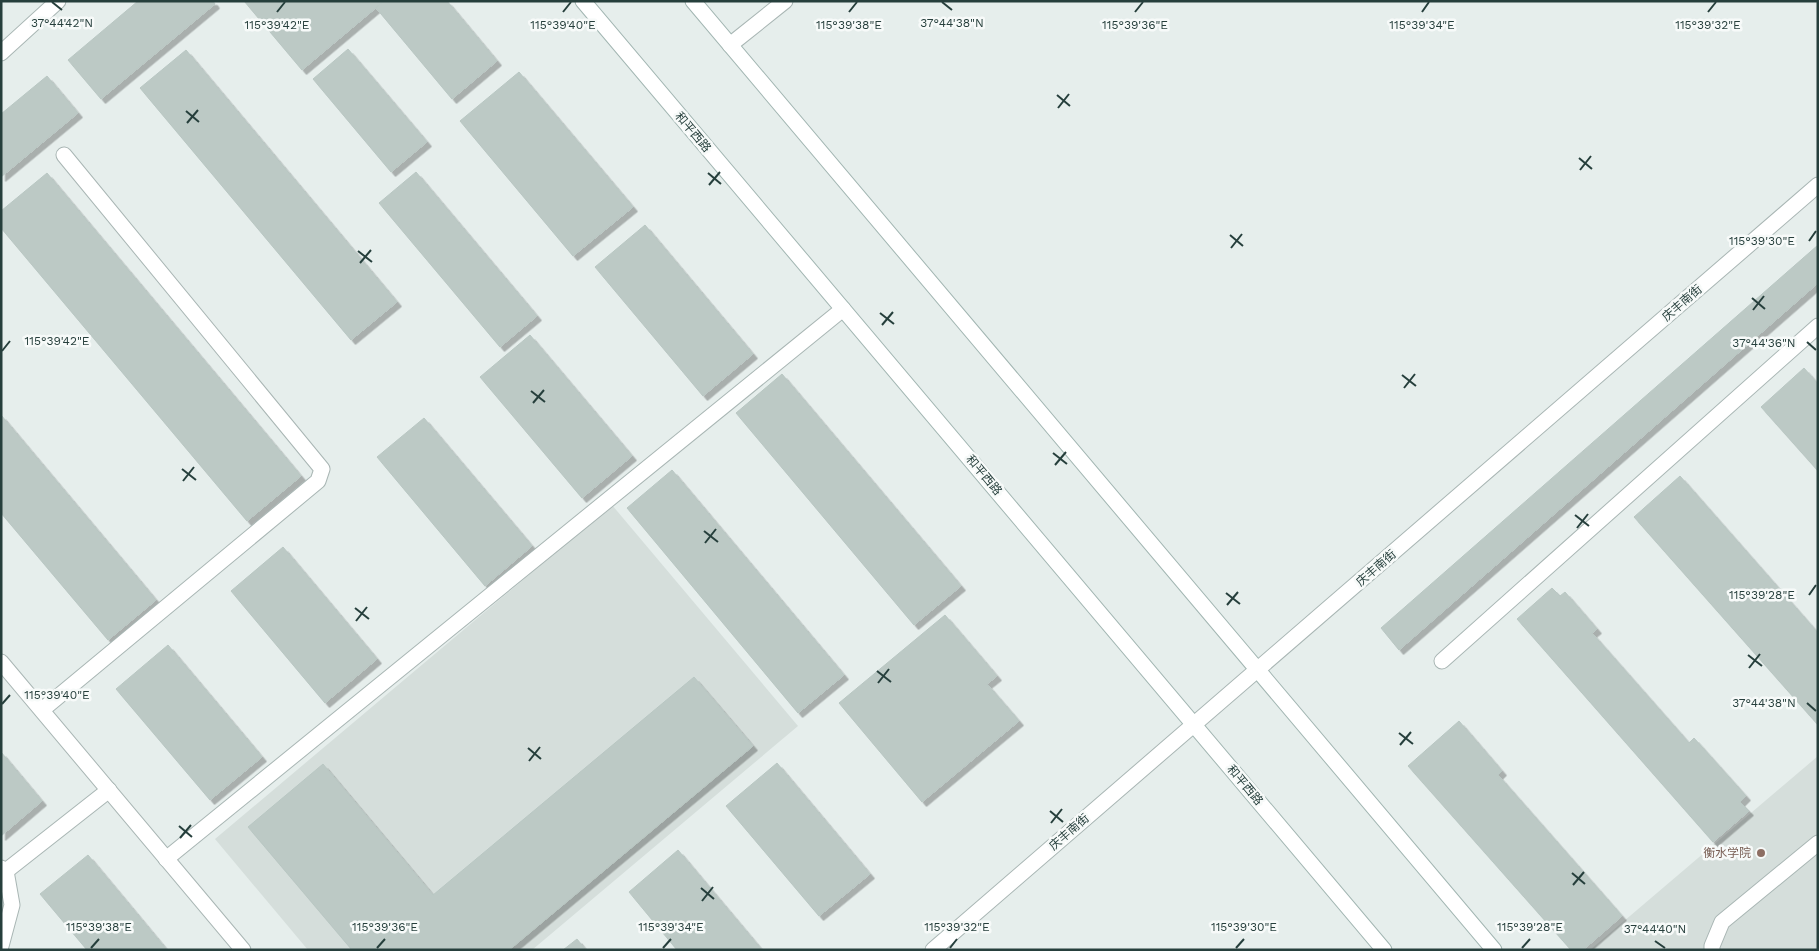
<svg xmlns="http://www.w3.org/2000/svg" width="1819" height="951" font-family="'Work Sans','Noto Sans SC',sans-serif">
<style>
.built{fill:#d5dedb}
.building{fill:#bcc9c5;stroke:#b9c7c3;filter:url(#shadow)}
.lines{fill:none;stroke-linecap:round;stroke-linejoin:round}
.service-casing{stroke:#a9b6b4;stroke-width:17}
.minor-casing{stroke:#a9b6b4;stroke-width:17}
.tertiary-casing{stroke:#a9b6b4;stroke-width:17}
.secondary-casing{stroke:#a2b6b2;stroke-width:17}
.service{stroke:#fff;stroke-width:15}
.minor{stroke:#fff;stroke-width:15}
.tertiary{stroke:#fff;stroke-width:15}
.secondary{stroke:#fff;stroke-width:15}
.ticks{fill:none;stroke:#263f3c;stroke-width:2}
.education-dot{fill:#8d6e63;stroke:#f7faf9;stroke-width:2}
.labels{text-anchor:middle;stroke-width:5;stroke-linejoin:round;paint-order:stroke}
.street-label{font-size:12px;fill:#263f3c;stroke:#f7faf9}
.education-label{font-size:12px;fill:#785e54;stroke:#f7faf9;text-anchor:end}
.ticks-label{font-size:12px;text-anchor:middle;fill:#263f3c;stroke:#f7faf9;stroke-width:5;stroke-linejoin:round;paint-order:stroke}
</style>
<defs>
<filter id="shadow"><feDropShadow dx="4.5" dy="4.5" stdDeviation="0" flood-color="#0004"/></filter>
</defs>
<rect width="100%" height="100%" fill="#e6eeec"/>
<g class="built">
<polygon points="612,505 798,726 532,950 308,950 215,839"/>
<polygon points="1818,756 1818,950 1590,950"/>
</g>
<g class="building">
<polygon points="138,1 213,1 215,4 101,99 68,60"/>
<polygon points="244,1 384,1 302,70"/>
<polygon points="384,1 447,1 497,61 452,99 376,8"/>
<polygon points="348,49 427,142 391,172 313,79"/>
<polygon points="186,50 397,302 351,340 140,88"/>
<polygon points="519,72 633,207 573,256 460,121"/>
<polygon points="47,76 78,113 1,177 1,114"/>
<polygon points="416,172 537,316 500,347 379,203"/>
<polygon points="47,173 301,476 247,521 1,228 1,211"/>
<polygon points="645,225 753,354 703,396 595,267"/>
<polygon points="1818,245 1818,283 1399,650 1381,628"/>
<polygon points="530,335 632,456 582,498 480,377"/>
<polygon points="1804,368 1818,384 1818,471 1761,407"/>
<polygon points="782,374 961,586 914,625 736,413"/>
<polygon points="1,415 156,600 108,640 1,513"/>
<polygon points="424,418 532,546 485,586 377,457"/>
<polygon points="672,470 844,675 798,713 627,508"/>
<polygon points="1680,476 1818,633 1818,725 1634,517"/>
<polygon points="283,547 377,659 325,703 231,591"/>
<polygon points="1552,588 1560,596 1565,592 1597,629 1592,633 1689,743 1694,738 1746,796 1740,802 1749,811 1713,842 1517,619"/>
<polygon points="945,615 997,676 987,684 1019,721 922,802 839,703"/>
<polygon points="168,645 262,757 210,800 116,689"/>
<polygon points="694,677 753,746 509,950 352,950 248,827 323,764 433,895"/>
<polygon points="1459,721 1502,771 1498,775 1622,916 1583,950 1571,950 1408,766"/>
<polygon points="1,752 42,801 1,836"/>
<polygon points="777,763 870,874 819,916 726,806"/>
<polygon points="678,850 762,950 677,950 629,892"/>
<polygon points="88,855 167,950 87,950 40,894"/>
<polygon points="577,939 586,950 563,950"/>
</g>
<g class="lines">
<defs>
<g id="service">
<polyline points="730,45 785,1"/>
<polyline points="1442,661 1818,326"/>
<polyline points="42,710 318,481 322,469 64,155"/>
<polyline points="1,868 6,871 12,905 1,946"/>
<polyline points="6,871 109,790"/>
<polyline points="1712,950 1712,946 1722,922 1818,843"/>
</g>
<g id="minor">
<polyline points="1,662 243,950"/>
<polyline points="166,859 843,309"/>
</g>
<g id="tertiary">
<polyline points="1,53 58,1"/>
<polyline points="933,950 1818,185"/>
</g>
<g id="secondary">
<polyline points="583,1 1384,950"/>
<polyline points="693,1 1494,950"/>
</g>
</defs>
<use href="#service" class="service-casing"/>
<use href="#minor" class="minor-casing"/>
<use href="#tertiary" class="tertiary-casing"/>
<use href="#secondary" class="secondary-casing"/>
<use href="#service" class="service"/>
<use href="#minor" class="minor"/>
<use href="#tertiary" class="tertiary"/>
<use href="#secondary" class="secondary"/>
</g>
<path class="ticks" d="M52,2L62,10M942,2L952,10M277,12L285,2M563,12L571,2M849,12L857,2M1135,12L1143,2M1422,12L1429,2M1708,12L1716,2M1057,95L1070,106M1058,108L1069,94M186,111L199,122M187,123L198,110M1579,158L1592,169M1580,170L1591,156M708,173L721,184M709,185L720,172M1230,235L1243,246M1809,241L1816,231M1231,248L1242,234M358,251L372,262M360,263L371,250M1752,298L1765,309M1753,310L1764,296M880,313L894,324M882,325L893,312M1807,342L1816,350M2,351L10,341M1402,375L1416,386M1404,388L1415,374M531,391L545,402M533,403L544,390M1053,453L1067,464M1055,465L1066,452M182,469L196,480M183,481L194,467M1575,515L1589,526M1577,528L1588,514M704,531L718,542M705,543L716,529M1226,593L1240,604M1809,595L1816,585M1227,605L1238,592M355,608L369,619M356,621L367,607M1748,655L1762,666M1749,668L1760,654M877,671L891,682M878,683L889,669M1807,703L1816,711M2,704L10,695M1399,733L1413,744M1400,745L1411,732M528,748L541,759M529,761L540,747M1050,811L1063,822M1051,823L1062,809M179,826L192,837M180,838L191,825M1572,873L1585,884M1573,885L1584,872M701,888L714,899M702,901L713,887M1655,941L1665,948M91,948L99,939M377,948L385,939M663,948L671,939M950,948L957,939M1236,948L1244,939M1522,948L1530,939"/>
<circle class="education-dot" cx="1761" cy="853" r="5"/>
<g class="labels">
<g class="street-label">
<text transform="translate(693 132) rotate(50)" y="4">和平西路</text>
<text transform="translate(1682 303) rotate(-41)" y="4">庆丰南街</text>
<text transform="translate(984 475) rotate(50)" y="4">和平西路</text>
<text transform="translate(1376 568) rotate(-41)" y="4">庆丰南街</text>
<text transform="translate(1245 785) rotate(50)" y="4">和平西路</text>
<text transform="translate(1069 832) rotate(-41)" y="4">庆丰南街</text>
</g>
<g class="education-label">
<text x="1751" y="857">衡水学院</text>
</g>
</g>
<g class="ticks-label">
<text x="62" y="27">37°44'42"N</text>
<text x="952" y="27">37°44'38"N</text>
<text x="277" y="29">115°39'42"E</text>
<text x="563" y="29">115°39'40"E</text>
<text x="849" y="29">115°39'38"E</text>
<text x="1135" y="29">115°39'36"E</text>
<text x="1422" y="29">115°39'34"E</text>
<text x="1708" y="29">115°39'32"E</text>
<text x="1762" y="245">115°39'30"E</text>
<text x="57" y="345">115°39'42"E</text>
<text x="1764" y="347">37°44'36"N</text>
<text x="1762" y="599">115°39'28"E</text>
<text x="57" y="699">115°39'40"E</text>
<text x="1764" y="707">37°44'38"N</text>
<text x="99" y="931">115°39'38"E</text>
<text x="385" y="931">115°39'36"E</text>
<text x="671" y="931">115°39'34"E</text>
<text x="957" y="931">115°39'32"E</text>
<text x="1244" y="931">115°39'30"E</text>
<text x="1530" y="931">115°39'28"E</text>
<text x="1655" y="933">37°44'40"N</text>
</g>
<rect width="1819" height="951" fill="none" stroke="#263f3c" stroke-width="5"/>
</svg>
